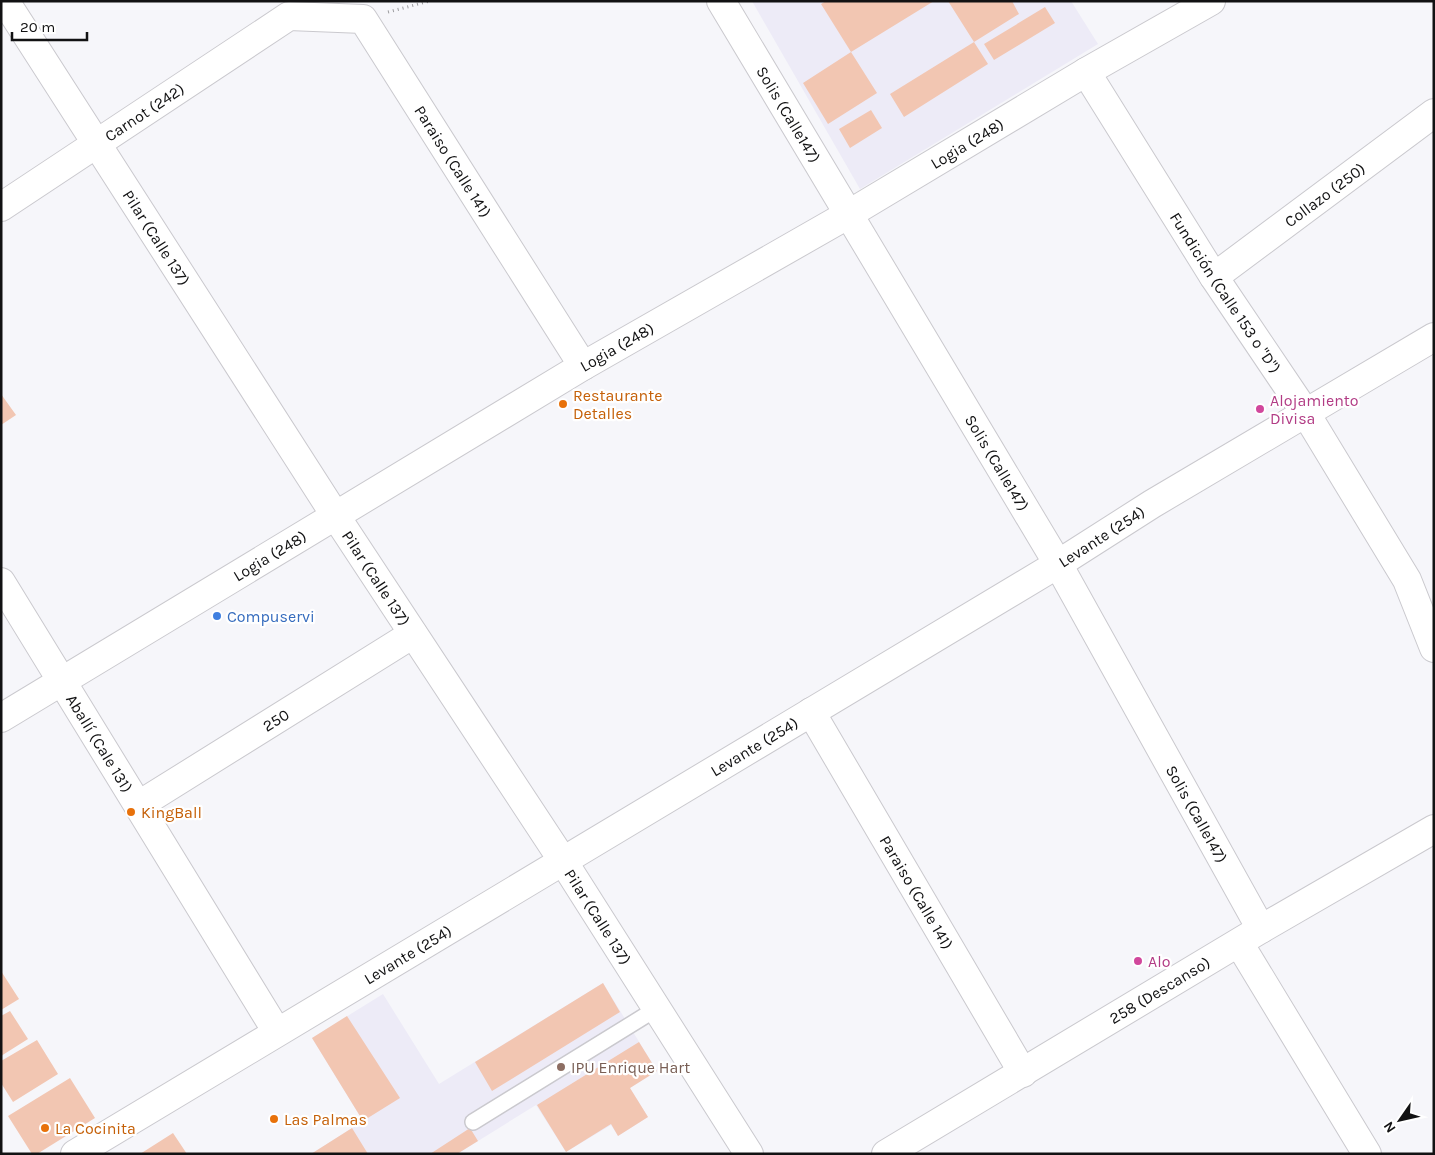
<svg xmlns="http://www.w3.org/2000/svg" width="1435" height="1155" font-family="Karla,sans-serif">
<rect width="100%" height="100%" fill="#f6f6fa"/>
<path fill="#edebf7" d="M752,1H1071L1098,44L860,189Z
M603,983L657,1071L630,1088L648,1117L618,1136L611,1125L566,1152L536,1105L457,1154H311L363,1121L312,1038L383,994L439,1084Z"/>
<path fill="#f2c6b2" d="M826,1H934L851,52L821,4Z
M948,1H1012L1019,14L974,42Z
M1045,7L1055,23L994,60L984,44Z
M974,42L988,64L904,117L890,94Z
M851,52L877,93L828,124L803,83Z
M871,110L882,128L850,148L839,129Z
M1,394L16,415L1,425Z
M1,971L19,999L1,1010Z
M603,983L620,1012L492,1091L475,1062Z
M10,1011L28,1039L1,1056V1016Z
M347,1016L400,1098L363,1121L312,1038Z
M37,1040L58,1074L13,1102L1,1083V1061Z
M639,1042L657,1071L630,1088L648,1117L618,1136L611,1124L566,1152L537,1105Z
M70,1078L95,1118L37,1154H32L8,1116Z
M352,1128L368,1154H311Z
M470,1128L478,1141L457,1154H430Z
M173,1133L187,1154H140Z"/>
<g fill="none" stroke-linecap="round" stroke-linejoin="round">
<g stroke="#cac9ce" stroke-width="18">
<path id="service" d="M473,1122L656,1009"/>
</g>
<g stroke="#cac9ce" stroke-width="30">
<g id="minor">
<path id="s1" d="M5,1L335,515L563,861L749,1154"/>
<path id="s2" d="M721,1L1058,564L1261,929"/>
<path id="s3" d="M1086,72L1214,277L1305,412L1407,580L1434,648"/>
<path id="s4" d="M1,207L289,16L363,19L583,366"/>
<path id="s5" d="M1214,277L1434,113"/>
<path id="s6" d="M1,582L277,1032"/>
<path id="s7" d="M811,712L1023,1073"/>
<path id="s8" d="M1,718L583,366L849,214L1086,72L1211,1"/>
<path id="s9" d="M139,805L413,634"/>
<path d="M1239,943L1367,1154"/>
<path id="s10" d="M886,1154L1261,929L1434,829"/>
</g>
</g>
<g stroke="#cac9ce" stroke-width="30">
<g id="tertiary">
<path id="s11" d="M75,1154L1058,564L1152,504L1434,337"/>
</g>
</g>
<path stroke="#9c9c9f" stroke-width="3" stroke-dasharray="1 4" stroke-linecap="butt" d="M388,12L430,1"/>
<use href="#service" stroke="#fff" stroke-width="15"/>
<use href="#minor" stroke="#fff" stroke-width="28"/>
<use href="#tertiary" stroke="#fff" stroke-width="28"/>
</g>
<g fill="#e8710a" stroke="#fff" stroke-width="2">
<circle cx="563" cy="404" r="5"/>
<circle cx="131" cy="812" r="5"/>
<circle cx="274" cy="1119" r="5"/>
<circle cx="45" cy="1128" r="5"/>
</g>
<g fill="#d1479c" stroke="#fff" stroke-width="2">
<circle cx="1260" cy="409" r="5"/>
<circle cx="1138" cy="961" r="5"/>
</g>
<circle fill="#3f7fe0" stroke="#fff" stroke-width="2" cx="217" cy="616" r="5"/>
<circle fill="#8d6e63" stroke="#fff" stroke-width="2" cx="561" cy="1067" r="5"/>
<g text-anchor="middle" stroke-width="4.5" stroke-linejoin="round" paint-order="stroke">
<g font-size="16" fill="#121213" stroke="#fff">
<text dy="6" stroke="none"><textPath href="#s4" startOffset="172">Carnot (242)</textPath></text>
<text dy="6" stroke="none"><textPath href="#s2" startOffset="132">Solis (Calle147)</textPath></text>
<text dy="6" stroke="none"><textPath href="#s8" startOffset="1124">Logia (248)</textPath></text>
<text dy="6" stroke="none"><textPath href="#s4" startOffset="588">Paraiso (Calle 141)</textPath></text>
<text dy="6" stroke="none"><textPath href="#s5" startOffset="138">Collazo (250)</textPath></text>
<text dy="6" stroke="none"><textPath href="#s1" startOffset="281">Pilar (Calle 137)</textPath></text>
<text dy="6" stroke="none"><textPath href="#s3" startOffset="261">Fundición (Calle 153 o "D")</textPath></text>
<text dy="6" stroke="none"><textPath href="#s8" startOffset="719">Logia (248)</textPath></text>
<text dy="6" stroke="none"><textPath href="#s2" startOffset="538">Solis (Calle147)</textPath></text>
<text dy="6" stroke="none"><textPath href="#s11" startOffset="1198">Levante (254)</textPath></text>
<text dy="6" stroke="none"><textPath href="#s8" startOffset="314">Logia (248)</textPath></text>
<text dy="6" stroke="none"><textPath href="#s1" startOffset="686">Pilar (Calle 137)</textPath></text>
<text dy="6" stroke="none"><textPath href="#s9" startOffset="161">250</textPath></text>
<text dy="6" stroke="none"><textPath href="#s6" startOffset="189">Aballí (Cale 131)</textPath></text>
<text dy="6" stroke="none"><textPath href="#s11" startOffset="792">Levante (254)</textPath></text>
<text dy="6" stroke="none"><textPath href="#s2" startOffset="942">Solis (Calle147)</textPath></text>
<text dy="6" stroke="none"><textPath href="#s7" startOffset="209">Paraiso (Calle 141)</textPath></text>
<text dy="6" stroke="none"><textPath href="#s1" startOffset="1091">Pilar (Calle 137)</textPath></text>
<text dy="6" stroke="none"><textPath href="#s11" startOffset="388">Levante (254)</textPath></text>
<text dy="6" stroke="none"><textPath href="#s10" startOffset="319">258 (Descanso)</textPath></text>
</g>
<g font-size="16" fill="#c56008" stroke="#fff" text-anchor="start">
<text x="573" y="401">Restaurante<tspan x="573" dy="18">Detalles</tspan></text>
<text x="141" y="818">KingBall</text>
<text x="284" y="1125">Las Palmas</text>
<text x="55" y="1134">La Cocinita</text>
</g>
<g font-size="16" fill="#b23c85" stroke="#fff" text-anchor="start">
<text x="1270" y="406">Alojamiento<tspan x="1270" dy="18">Divisa</tspan></text>
<text x="1148" y="967">Alo</text>
</g>
<g font-size="16" fill="#366cbe" stroke="#fff" text-anchor="start">
<text x="227" y="622">Compuservi</text>
</g>
<g font-size="16" fill="#785e54" stroke="#fff" text-anchor="start">
<text x="571" y="1073">IPU Enrique Hart</text>
</g>
</g>
<rect width="1435" height="1155" fill="none" stroke="#121213" stroke-width="5"/>
<g transform="translate(1400 1120) rotate(236)" stroke="#ffffff" stroke-width="4" paint-order="stroke">
<path d="M0-4L9 19L0 12L-9 19Z" fill="#121213"/>
<text y="-8" font-size="14" font-weight="bold" text-anchor="middle" fill="#121213">N</text>
</g>
<path d="M12 32v8h75v-8" fill="none" stroke="#121213" stroke-width="2.5"/>
<text x="20" y="32" font-size="15" fill="#121213" stroke="#ffffff" stroke-width="4" paint-order="stroke">20 m</text>
</svg>
